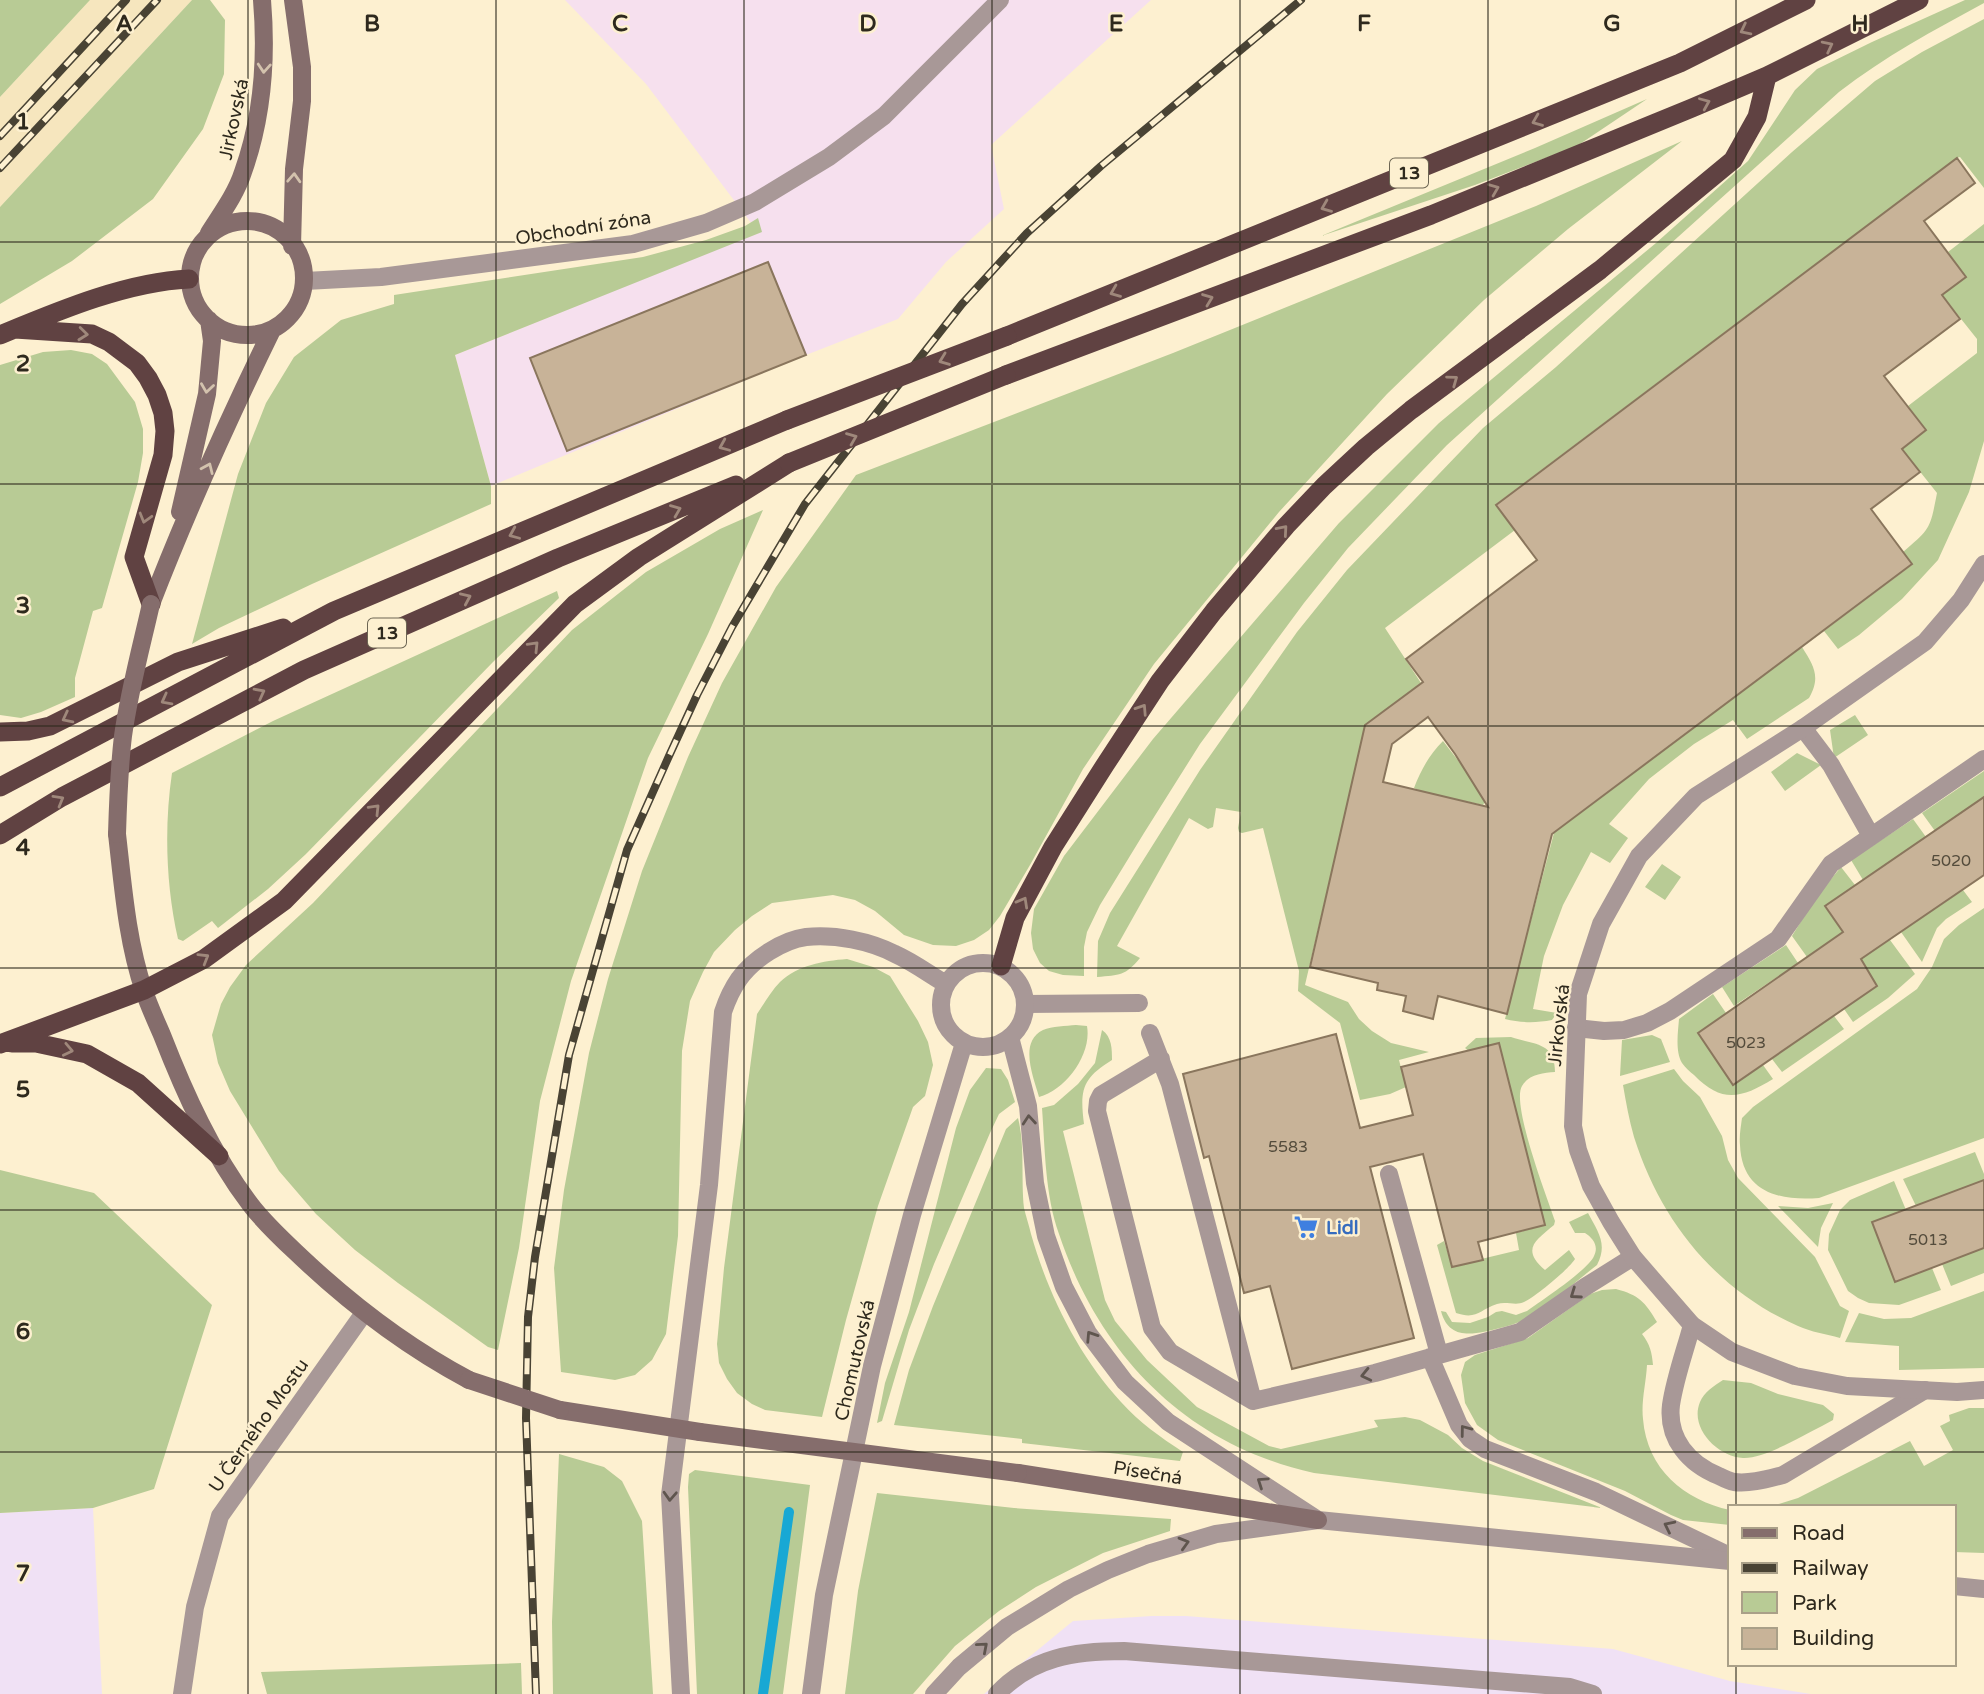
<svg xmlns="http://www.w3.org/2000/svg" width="1984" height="1694" font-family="'Varela Round',sans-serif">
<rect width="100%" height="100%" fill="#fdf0d0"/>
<path fill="#f6e0ee" d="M565,0H1151L991,145L1004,209L946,262L898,319L806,355L491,486L455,355L758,232L646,84Z"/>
<path fill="#f0e1f5" d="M93,1508L102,1694H0V1513Z
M1152,1616H1186L1613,1649L1730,1681L1811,1694H984L1073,1621Z"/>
<path fill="#f6e6be" d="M90,0H192L0,207V97Z"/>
<path fill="#b8cb95" d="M0,0H90L0,97Z
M192,0H210L225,20L224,74L203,129L153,199L72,261L0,304V207Z
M1965,0H1984V3C1934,30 1884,57 1839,92L1447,445L1348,548L1304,603L1200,744L1144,833L1100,905L1087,932L1084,947V976L1063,975L1049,971L1040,963L1033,949L1031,933L1034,909L1064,856L1153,739L1339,523L1439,423L1656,243L1748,161L1795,90L1817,69L1872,42Z
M1984,19V188L1960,157L1957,158L1496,504L1515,530L1385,628L1421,683L1384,711L1403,736L1394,738L1364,732L1305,985L1348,1002L1359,1019L1372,1031L1391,1043L1429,1052L1399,1060L1406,1087L1390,1094L1360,1100L1340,1023L1298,991L1299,971L1263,828L1242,833L1239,832L1238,828L1241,812L1216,808L1213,827L1208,829L1189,818L1117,946L1140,958C1125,976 1120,975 1097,977L1098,941L1110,913L1200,770L1297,632L1347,570L1483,428L1556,367L1792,152L1875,81L1922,52Z
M1647,99L1577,146L1475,185L1321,236L1535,148Z
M1682,141L1568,229L1484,300L1387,394L1279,512L1154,664L1083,769L1030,865L1000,916L989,930L974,940L956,946L933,945L904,935L875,911L855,900L833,895L772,903L752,916L735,930L714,952L703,972L690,1001L682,1051L678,1236L666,1334L652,1360L635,1375L615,1380L561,1372L554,1268L564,1190L589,1053L608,979L642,871L688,757L722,683L776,587L856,475L1173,353L1536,206Z
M758,218L762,232L455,355L491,486V504L312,584L219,628L192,644L238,474L266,403L294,357L341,320L394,304V295L643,257L706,240L745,226Z
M1984,224V441L1969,492L1938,560L1902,599L1859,635L1838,649L1824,631L1912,565L1903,552C1931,528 1930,529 1937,493L1902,449L1926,430L1908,406L1977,353V339L1942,295L1966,277L1948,252Z
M71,350L92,354L107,364L135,402L143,429V453L138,482L102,608L93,611L75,678V697L41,712L21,718L0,715V365L43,352Z
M763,510L708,634L648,758L571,981L540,1101L519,1248L498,1350L488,1347L398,1283L355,1250L316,1214L279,1171L230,1091L218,1063L212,1035L221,1004L230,987L246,965L313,903L572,630L646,572L720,529Z
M557,591L559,598L493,662L306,854L268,889L218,928L212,921L183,941L178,939C166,886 164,827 172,773L273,721Z
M1802,647C1814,666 1821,677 1809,698L1747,739L1733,720L1694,744L1649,779L1609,824L1628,838L1610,863L1591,852L1563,905L1544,956L1533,1009L1557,1013L1552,1020C1536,1023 1521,1023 1505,1019L1554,833Z
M1855,715L1868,735L1834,758L1830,730Z
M1443,741L1487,798L1483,805L1423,792L1414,788C1421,770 1429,755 1443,741Z
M1797,753L1821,765L1785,791L1771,772Z
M1984,771V797L1935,831L1922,813Z
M1913,819L1926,837L1863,880L1851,860Z
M1662,864L1681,877L1665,900L1645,887Z
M1841,867L1855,885L1825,907L1843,932L1807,957L1792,936L1816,897Z
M1963,890L1972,902L1946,919L1937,928L1922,962L1901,932Z
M1984,908V1138L1819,1198C1780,1201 1742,1193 1740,1145C1739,1136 1741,1126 1742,1118L1753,1107L1917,989L1932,967L1944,939L1959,925Z
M1890,940L1915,974L1888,998L1853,1022L1844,1009L1877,986L1861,959Z
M1786,945L1798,963L1734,1006L1722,987Z
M847,959L873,967L890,976L918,1021L928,1042L933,1065L925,1096L913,1107L878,1206L846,1320L822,1417L765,1410L752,1404L737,1393L727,1379L719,1363L717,1344L724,1268L757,1014C764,1004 771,991 780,982C798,965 823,961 847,959Z
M1713,994L1726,1013L1698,1033L1733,1085L1763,1065L1773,1079C1742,1098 1722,1104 1694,1075C1690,1072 1685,1067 1682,1063C1675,1051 1678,1032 1679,1019Z
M1834,1016L1844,1029L1782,1072L1772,1059Z
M1076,1025L1087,1026C1092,1054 1066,1090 1039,1097C1034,1078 1018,1042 1043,1030C1052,1026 1066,1026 1076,1025Z
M1102,1030C1112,1037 1112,1049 1112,1060C1081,1079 1080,1091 1084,1124L1063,1131L1105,1300L1115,1321L1147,1360L1197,1407L1269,1446L1281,1449L1378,1427L1374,1420L1405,1417L1420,1420L1448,1435L1462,1448L1483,1461L1602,1508L1314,1473C1187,1445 1100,1356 1059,1234C1045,1195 1045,1149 1042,1108L1054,1105L1078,1084L1095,1063Z
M1652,1035L1661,1039L1670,1062L1620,1076L1622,1040Z
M1511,1037C1533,1045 1555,1041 1555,1072C1543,1073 1529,1074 1522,1086C1511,1104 1547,1197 1555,1221L1554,1225C1535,1241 1521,1249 1545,1270L1569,1250L1575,1259C1569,1269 1534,1298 1524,1302C1516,1306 1506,1301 1497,1304C1479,1310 1477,1320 1456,1313L1437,1245L1444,1241L1452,1266L1519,1250L1516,1233L1545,1225L1499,1043L1469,1051L1465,1048L1476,1038Z
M986,1068L1001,1069L1008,1080L1015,1102L999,1114L990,1133L934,1264L909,1330L882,1421L877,1423L885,1383L909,1312L956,1128L970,1090Z
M1674,1069L1683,1081L1700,1097L1722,1136L1728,1160L1738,1178L1815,1257L1840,1306L1849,1311L1840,1338C1826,1334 1811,1332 1798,1326C1716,1290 1661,1222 1634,1137C1629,1120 1626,1102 1623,1085Z
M1018,1118C1025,1145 1021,1179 1024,1208C1026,1217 1029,1225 1031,1234C1048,1294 1078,1355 1121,1402C1139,1422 1160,1437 1183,1452L1180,1461L1022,1443V1439L894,1425L909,1370L933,1306L1006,1129Z
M1975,1152L1984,1174V1180L1916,1206L1903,1179Z
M0,1170L94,1193L212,1305L154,1489L93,1508L0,1513Z
M1894,1181L1906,1210L1872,1222L1895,1282L1932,1268L1941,1290L1899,1305L1869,1303L1858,1298L1848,1291L1828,1250L1829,1234L1840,1210L1850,1200Z
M1833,1203L1821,1228L1818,1247L1778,1206L1808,1208Z
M1588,1213C1598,1232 1608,1244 1597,1265C1575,1282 1554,1302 1531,1316C1522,1322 1511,1325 1500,1328C1476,1334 1449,1342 1441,1311L1446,1312L1452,1322L1470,1323L1488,1317L1496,1312L1502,1311L1516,1315L1527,1311C1541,1301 1588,1270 1594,1256C1599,1246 1593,1238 1585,1233H1575L1569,1222Z
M1984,1248V1273L1951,1286L1942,1264Z
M1616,1289C1639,1295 1645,1302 1657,1322L1642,1334C1650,1344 1652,1353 1653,1365H1647C1646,1383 1641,1402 1643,1419C1647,1469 1684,1500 1730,1510V1525L1683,1520L1671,1515L1625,1491L1498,1440L1477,1425L1465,1403L1461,1375L1465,1362L1475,1355L1528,1338L1590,1294L1602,1290Z
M1984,1291V1368L1899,1370V1346L1845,1342L1859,1313L1884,1319L1911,1318Z
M1723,1380L1751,1383L1778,1394L1823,1405L1834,1414L1833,1420L1822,1426C1802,1436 1764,1459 1743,1458C1718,1457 1689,1428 1700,1402C1704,1392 1714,1386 1723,1380Z
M1969,1408H1984V1553L1954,1552V1507H1769L1798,1498L1910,1441L1924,1466L1953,1450L1940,1426L1950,1421L1949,1415Z
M559,1454L604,1467L622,1481L642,1521L653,1694H553L552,1622Z
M695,1470L810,1485L783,1694H697L688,1487L689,1474Z
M877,1493L1014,1508L1171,1519L1170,1531L1103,1553L1036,1587L999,1611L955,1646L913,1694H845L858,1591Z
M521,1663L522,1694H267L261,1672Z"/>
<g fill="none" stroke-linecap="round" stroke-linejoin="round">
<path stroke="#18a8d4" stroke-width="10" d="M763,1694L789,1512"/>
</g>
<path fill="#c8b398" stroke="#8a765d" stroke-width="2" fill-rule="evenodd" d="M1957,158L1975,183L1924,221L1966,277L1942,295L1960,319L1884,376L1926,430L1902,449L1920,472L1871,509L1912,564L1552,834L1507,1014L1438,996L1433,1019L1403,1011L1406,996L1377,990L1378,983L1310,967L1365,725L1423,682L1406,659L1537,560L1496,505ZM1428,717L1455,754L1488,807L1383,782L1392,744Z
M768,262L806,355L567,451L530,358Z
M1984,797V875L1861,959L1877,986L1733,1085L1698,1033L1843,932L1825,906Z
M1336,1034L1360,1128L1413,1115L1401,1067L1499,1043L1545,1225L1478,1242L1483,1260L1452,1267L1423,1154L1370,1167L1414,1338L1292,1369L1270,1286L1244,1293L1209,1156L1204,1158L1183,1074Z
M1984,1180V1248L1895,1282L1872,1222Z"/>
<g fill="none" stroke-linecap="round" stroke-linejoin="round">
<path stroke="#a89897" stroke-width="18" d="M1803,728L1831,765L1871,836
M1025,1004L1139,1003
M1576,1028L1604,1031L1624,1030L1647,1023L1670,1011L1778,939L1831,864L1984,759
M1150,1033L1170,1084L1253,1401
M1161,1059L1101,1095L1098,1101L1097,1111L1152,1328L1170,1352L1253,1401L1375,1373L1520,1332L1585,1287L1633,1257
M1389,1174L1439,1354
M1692,1325C1685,1351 1675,1378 1671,1405C1667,1439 1689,1464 1719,1476C1723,1478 1729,1481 1734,1482C1750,1484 1767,1479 1783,1475L1925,1390
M1430,1357L1459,1425L1470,1439L1485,1449L1596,1492L1730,1556
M182,1694L195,1607L220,1516L364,1313
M997,1694C1032,1657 1075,1651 1124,1651L1570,1687L1593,1694"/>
<path stroke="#a89897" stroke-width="18" d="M305,281L381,277L633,244L706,223L755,202L829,157L884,116L1000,0
M1984,564L1961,600L1925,642L1803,728L1696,796L1639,856L1601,924L1578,994L1573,1126L1578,1150L1591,1186L1611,1222L1633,1257L1692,1325L1732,1352L1795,1376L1847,1386L1957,1392L1984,1390"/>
<path stroke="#a89897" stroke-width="18" d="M941 1005a42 42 0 1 1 84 0a42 42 0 1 1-84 0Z
M1010,1037L1028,1106L1035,1183L1046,1236L1064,1287L1088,1333L1125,1382L1168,1422L1318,1520
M1954,1586L1984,1589
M681,1694L670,1495L709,1185L723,1012C727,1000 732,989 739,979C753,959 783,940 806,937C835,934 870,941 895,954C913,962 929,974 946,984
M811,1694L824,1595L872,1366L912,1215L964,1043
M934,1694L959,1667L1007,1627L1069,1589L1108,1570L1148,1554L1216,1534L1318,1520L1730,1561"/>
<path stroke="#856d6c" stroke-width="18" d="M190 278a57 57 0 1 1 114 0a57 57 0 1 1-114 0Z
M209,233C221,214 236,194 243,172C263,116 267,59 262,0
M292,246L294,169L302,101V67L293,0
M180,512L207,394L212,341L209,320
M151,604C187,511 228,420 272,330
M117,834C123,886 127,941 144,991C149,1006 156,1021 162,1035C185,1094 212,1154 250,1204C265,1224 284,1241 302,1258C353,1306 407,1347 469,1380
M560,1410L700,1432
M1018,1473L1318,1520"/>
<path stroke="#604242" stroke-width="19" d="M15,329L92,334L109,342L137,363L148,378L157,395L163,413L165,431L163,455L134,557L151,604
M0,335C58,311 126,282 189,279
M1007,336L1680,63L1806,0
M1006,375L1431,215L1692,108L1767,76L1919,0
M0,732L28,731L50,726L178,662L283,628
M0,787L334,611L787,420
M0,835L62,797L304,670L558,558L736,485
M1001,966L1015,918L1053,847L1105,765L1160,681L1214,611L1286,526L1324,486L1366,447L1411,410L1600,270L1733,160L1757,117L1767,76
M12,1043H36L87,1054L138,1083L219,1156
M0,1044L144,990L204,959L284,901L575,604L639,557L789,463"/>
<g stroke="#494334" stroke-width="8">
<path id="rail" d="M0,136L126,0
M0,168L157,0
M536,1694L526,1418L528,1317L535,1257L569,1055L627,850L669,756L697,695L732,627L805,504L962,304L1027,233L1101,166L1301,0"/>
</g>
<use href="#rail" stroke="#fdf0d0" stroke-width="5" stroke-dasharray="16" stroke-linecap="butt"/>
<path stroke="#856d6c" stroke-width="18" d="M117,834C118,801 119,769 123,736C129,692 141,648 151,604
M469,1380L560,1410
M700,1432L1018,1473"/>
<path stroke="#604242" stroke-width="19" d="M787,420L1007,336
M789,463L1006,375"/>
</g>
<defs><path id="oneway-chevron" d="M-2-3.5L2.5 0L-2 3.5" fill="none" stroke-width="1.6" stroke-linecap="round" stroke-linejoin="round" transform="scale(1.75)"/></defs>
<g stroke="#9f887b">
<use href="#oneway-chevron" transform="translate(1745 30) rotate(153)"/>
<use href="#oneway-chevron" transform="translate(1828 46) rotate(-27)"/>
<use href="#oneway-chevron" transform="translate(1705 103) rotate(-23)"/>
<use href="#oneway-chevron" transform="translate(1537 121) rotate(158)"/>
<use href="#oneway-chevron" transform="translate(1494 189) rotate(-22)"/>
<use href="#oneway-chevron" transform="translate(1326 207) rotate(158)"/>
<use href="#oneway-chevron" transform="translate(1115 292) rotate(158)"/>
<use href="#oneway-chevron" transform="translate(1208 299) rotate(-21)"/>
<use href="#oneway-chevron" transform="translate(83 334) rotate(6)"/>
<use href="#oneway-chevron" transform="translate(944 360) rotate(159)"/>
<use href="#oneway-chevron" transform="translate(1453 380) rotate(-36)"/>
<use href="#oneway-chevron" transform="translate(852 438) rotate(-22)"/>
<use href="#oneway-chevron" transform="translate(724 446) rotate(157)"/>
<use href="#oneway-chevron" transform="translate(676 510) rotate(-22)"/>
<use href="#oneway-chevron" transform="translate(145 518) rotate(106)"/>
<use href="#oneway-chevron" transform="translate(1283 530) rotate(-49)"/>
<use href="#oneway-chevron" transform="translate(514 534) rotate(157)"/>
<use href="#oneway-chevron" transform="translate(466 598) rotate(-24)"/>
<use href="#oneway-chevron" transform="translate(534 646) rotate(-46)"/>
<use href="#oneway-chevron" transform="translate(260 693) rotate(-28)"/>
<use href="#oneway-chevron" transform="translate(166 700) rotate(152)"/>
<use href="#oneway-chevron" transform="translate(1142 709) rotate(-57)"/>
<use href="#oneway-chevron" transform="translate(67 718) rotate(153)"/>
<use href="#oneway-chevron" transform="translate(59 800) rotate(-30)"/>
<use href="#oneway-chevron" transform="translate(375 809) rotate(-46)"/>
<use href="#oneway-chevron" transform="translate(1023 902) rotate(-61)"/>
<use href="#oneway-chevron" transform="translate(204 958) rotate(-31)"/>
<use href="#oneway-chevron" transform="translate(68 1050) rotate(12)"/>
</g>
<g stroke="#d3c2ad">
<use href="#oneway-chevron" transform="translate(264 68) rotate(94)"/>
<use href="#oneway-chevron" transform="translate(294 178) rotate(-87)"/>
<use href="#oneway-chevron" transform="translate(207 388) rotate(98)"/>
<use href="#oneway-chevron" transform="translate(208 468) rotate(-66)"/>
</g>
<g stroke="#5f554e">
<use href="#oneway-chevron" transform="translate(1029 1120) rotate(-95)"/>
<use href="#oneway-chevron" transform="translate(1575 1294) rotate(145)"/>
<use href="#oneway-chevron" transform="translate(1091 1336) rotate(-123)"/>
<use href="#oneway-chevron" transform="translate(1366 1375) rotate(167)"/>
<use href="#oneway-chevron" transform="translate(1465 1430) rotate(-127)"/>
<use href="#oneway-chevron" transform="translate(1262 1482) rotate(-146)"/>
<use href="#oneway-chevron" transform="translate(670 1496) rotate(93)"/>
<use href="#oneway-chevron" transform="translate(1669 1526) rotate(-154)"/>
<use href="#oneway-chevron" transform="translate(1184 1543) rotate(-16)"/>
<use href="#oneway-chevron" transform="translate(983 1647) rotate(-41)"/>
</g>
<path fill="none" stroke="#2e291d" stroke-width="2" stroke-opacity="0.55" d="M248,0V1694M496,0V1694M744,0V1694M992,0V1694M1240,0V1694M1488,0V1694M1736,0V1507M0,242H1984M0,484H1984M0,726H1984M0,968H1984M0,1210H1984M0,1452H1984M1736,1664V1694"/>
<defs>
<g id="supermarket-bare" transform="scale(1.89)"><path d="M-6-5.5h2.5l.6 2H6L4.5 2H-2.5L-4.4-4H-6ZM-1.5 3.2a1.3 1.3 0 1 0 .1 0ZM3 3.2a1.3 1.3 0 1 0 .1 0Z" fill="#3f7fe0" stroke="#fdf0d0" stroke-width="2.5" paint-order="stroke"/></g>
</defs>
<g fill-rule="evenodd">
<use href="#supermarket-bare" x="1306" y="1227"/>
</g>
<g text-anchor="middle" stroke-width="5" stroke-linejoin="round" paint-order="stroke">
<g font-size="16" fill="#544c3c">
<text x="1951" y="866">5020</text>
<text x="1746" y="1048">5023</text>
<text x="1288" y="1152">5583</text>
<text x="1928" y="1245">5013</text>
</g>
<g fill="#fdf0d0" stroke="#6c6553" stroke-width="2">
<rect x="1390" y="158.5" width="38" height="29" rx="5"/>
<rect x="368" y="618.5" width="38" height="29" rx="5"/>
</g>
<g font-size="18" font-weight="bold" fill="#2e291d">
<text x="1409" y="179">13</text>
<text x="387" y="639">13</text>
</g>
<g font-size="19" fill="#2e291d" stroke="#fdf0d0">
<text transform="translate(233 119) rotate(-78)" y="7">Jirkovská</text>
<text transform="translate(583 227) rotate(-9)" y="7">Obchodní zóna</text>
<text transform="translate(1558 1025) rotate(-84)" y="7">Jirkovská</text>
<text transform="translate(854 1360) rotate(-77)" y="7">Chomutovská</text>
<text transform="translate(258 1425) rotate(-55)" y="7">U Černého Mostu</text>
<text transform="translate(1148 1472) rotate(9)" y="7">Písečná</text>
</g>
<g font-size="19" font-weight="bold" fill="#366cbe" stroke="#fdf0d0" text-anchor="start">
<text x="1326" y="1234">Lidl</text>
</g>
</g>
<g font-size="23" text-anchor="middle" font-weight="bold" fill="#2e291d" stroke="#fdf0d0" stroke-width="5" stroke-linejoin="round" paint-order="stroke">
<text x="124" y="31">A</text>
<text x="372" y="31">B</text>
<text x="620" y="31">C</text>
<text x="868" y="31">D</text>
<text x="1116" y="31">E</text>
<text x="1364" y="31">F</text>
<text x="1612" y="31">G</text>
<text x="1860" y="31">H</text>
<text x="23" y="129">1</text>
<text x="23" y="371">2</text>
<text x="23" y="613">3</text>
<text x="23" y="855">4</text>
<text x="23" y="1097">5</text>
<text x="23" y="1339">6</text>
<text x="23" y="1581">7</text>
</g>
<rect x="1728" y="1505" width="228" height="161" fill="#fdf0d0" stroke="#aaa088" stroke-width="2"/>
<rect x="1742" y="1528" width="35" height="10" fill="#856d6c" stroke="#aaa088" stroke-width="2"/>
<text x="1792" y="1540" font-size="21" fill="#2e291d">Road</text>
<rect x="1742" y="1563" width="35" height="10" fill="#494334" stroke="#aaa088" stroke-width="2"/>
<text x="1792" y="1575" font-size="21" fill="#2e291d">Railway</text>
<rect x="1742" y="1592" width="35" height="21" fill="#b8cb95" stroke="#aaa088" stroke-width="2"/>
<text x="1792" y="1610" font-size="21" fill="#2e291d">Park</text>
<rect x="1742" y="1628" width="35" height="21" fill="#c8b398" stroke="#aaa088" stroke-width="2"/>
<text x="1792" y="1645" font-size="21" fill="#2e291d">Building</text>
</svg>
